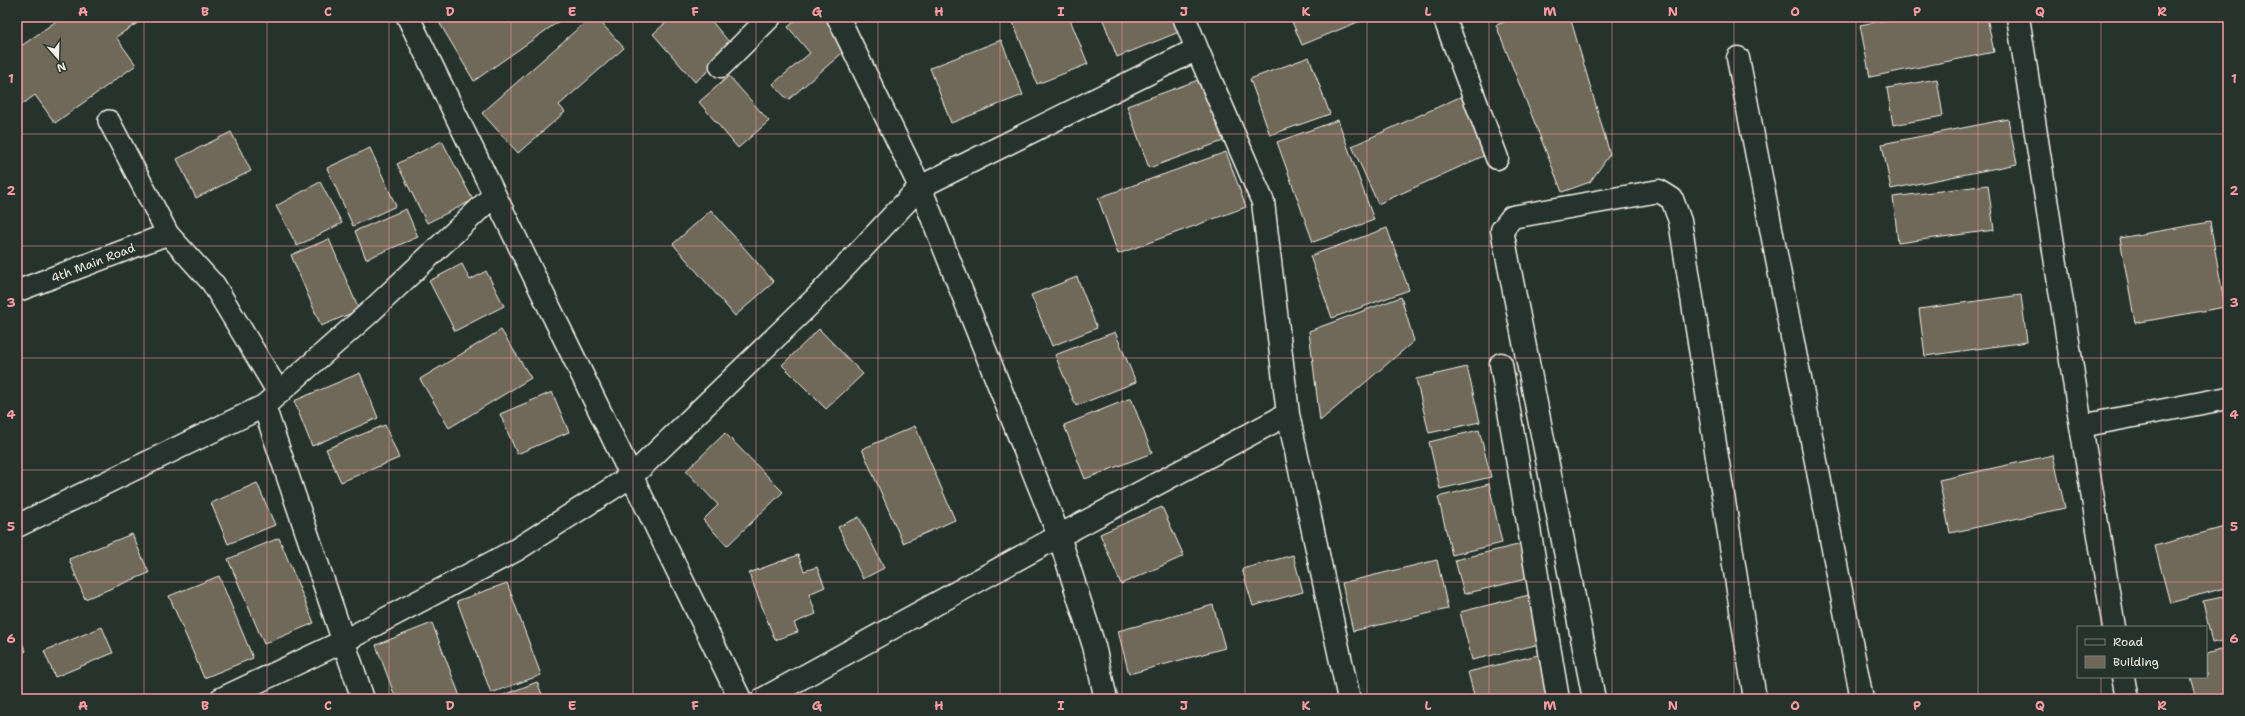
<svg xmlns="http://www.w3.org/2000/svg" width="2245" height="716" font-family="'Shantell Sans',sans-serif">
<rect width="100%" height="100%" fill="#26332d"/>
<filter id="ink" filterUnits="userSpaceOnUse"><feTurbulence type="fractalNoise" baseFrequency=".025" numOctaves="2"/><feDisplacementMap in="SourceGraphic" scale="8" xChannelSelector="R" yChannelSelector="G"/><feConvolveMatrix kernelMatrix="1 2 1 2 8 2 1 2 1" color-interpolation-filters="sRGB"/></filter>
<g filter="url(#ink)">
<path fill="#706758" stroke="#f4f1e8" d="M62,17H136L139,22L116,37L136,65L55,123L35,95L17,108V49Z
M436,17H565L474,81Z
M591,17H596L624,48L559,105L565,112L518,153L482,113Z
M672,17H708L735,49L695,82L653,34Z
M800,17H823L849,47L788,100L773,84L810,53L788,27Z
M1011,17H1069L1088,64L1037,84Z
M1102,17H1179L1184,30L1117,57Z
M1290,17H1370L1302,45Z
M1518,17H1570L1610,154L1590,182L1562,192L1496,25Z
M1902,17H1987L1994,52L1870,77L1860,25Z
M1001,40L1023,95L951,123L930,68Z
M1309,57L1330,114L1270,135L1250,79Z
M729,76L769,121L738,148L699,102Z
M1201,79L1223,141L1149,168L1127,106Z
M1937,79L1943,116L1893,125L1887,88Z
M1462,96L1488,154L1378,204L1352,146Z
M2008,119L2017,164L1891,189L1882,144Z
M1338,120L1374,220L1313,242L1277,142Z
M231,132L251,171L196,198L177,159Z
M442,141L473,200L427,223L397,164Z
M370,148L396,206L353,226L327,168Z
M1226,152L1246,207L1118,254L1098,198Z
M320,182L342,223L297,246L276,206Z
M1988,185L1994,230L1898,243L1893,197Z
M406,209L418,237L366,259L355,231Z
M711,210L774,282L735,316L673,244Z
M2210,222L2225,307L2135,323L2120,238Z
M1387,228L1409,290L1332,318L1310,256Z
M329,239L359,310L321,326L291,255Z
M462,264L470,280L486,271L504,306L455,331L429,281Z
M1077,277L1097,328L1052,346L1031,295Z
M2021,295L2027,342L1925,356L1919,309Z
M1401,297L1414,341L1320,421L1309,331Z
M819,329L863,374L826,409L782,365Z
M501,330L531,378L449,428L420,379Z
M1115,332L1136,382L1076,406L1055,355Z
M1467,367L1480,422L1429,433L1416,379Z
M360,373L378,418L312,446L294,401Z
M552,392L569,432L517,454L500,414Z
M1131,398L1152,453L1085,479L1064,425Z
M385,425L399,458L341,482L326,449Z
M915,426L955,520L903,543L862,449Z
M1479,430L1491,477L1440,489L1429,442Z
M725,433L783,492L727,546L703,520L718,505L686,471Z
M2053,455L2065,508L1950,533L1939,480Z
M257,483L275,525L228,544L211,503Z
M1489,484L1502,543L1452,555L1438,497Z
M1162,507L1184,556L1121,584L1100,534Z
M859,517L884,568L863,579L838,527Z
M2228,526V587L2170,603L2155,546Z
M132,534L149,573L85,599L69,559Z
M279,538L314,623L264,644L228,559Z
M1522,544L1530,578L1464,594L1455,560Z
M798,555L804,571L817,567L825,587L809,594L816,614L794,623L798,632L775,640L749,573Z
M1293,555L1303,592L1253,606L1242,569Z
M1437,560L1448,609L1353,631L1342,583Z
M219,576L253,658L204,678L169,596Z
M507,583L541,675L491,693L457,601Z
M1529,595L1540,644L1472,660L1460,612Z
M2228,596V640L2212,643L2203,601Z
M1213,605L1225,648L1129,674L1118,631Z
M432,623L461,699H396L376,645Z
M102,627L113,653L55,677L44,651Z
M17,634L26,651L17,656Z
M2228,648V698L2197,699L2191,677H2206V654Z
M1538,655L1550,699H1475L1468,672Z
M537,682L544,699H493Z"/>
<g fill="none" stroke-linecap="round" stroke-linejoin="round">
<g stroke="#f4f1e8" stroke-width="24">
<path id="service" d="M109,121L168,234L214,285
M17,291L168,234"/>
</g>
<g stroke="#f4f1e8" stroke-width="25">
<path id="minor" d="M408,17C517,245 631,471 740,699
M838,17L920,187L1059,536L1094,646L1106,699
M1444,17L1497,158
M2018,17L2081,426L2114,627
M1738,58L1862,699
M721,66L770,17
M214,285L279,393
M1501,364L1558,699
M1288,414L1349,699
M2081,426L2228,398
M17,526L264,406
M2123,677L2127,699
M221,699L344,641L516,550L633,475L814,300L920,187L1197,49L1184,17
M363,699L264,406L368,314L493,196
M763,699L1059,536L1288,414L1263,202L1197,49
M1594,699L1502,230L1512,217L1659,191L1672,199L1680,221L1755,699"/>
</g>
<use href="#service" stroke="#26332d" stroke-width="21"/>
<use href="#minor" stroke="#26332d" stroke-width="22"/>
</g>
</g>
<path fill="none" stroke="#ff9aa2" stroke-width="1" stroke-opacity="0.55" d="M144,17V699M267,17V699M389,17V699M511,17V699M633,17V699M756,17V699M878,17V699M1000,17V699M1122,17V699M1245,17V699M1367,17V699M1489,17V699M1612,17V699M1734,17V699M1856,17V699M1978,17V699M2101,17V627M17,134H2228M17,246H2228M17,358H2228M17,470H2228M17,582H2228M2101,677V699"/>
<g text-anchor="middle" stroke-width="4" stroke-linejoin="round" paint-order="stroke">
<g font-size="12" fill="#f4f1e8" stroke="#26332d">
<text transform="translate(93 263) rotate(-21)" y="4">4th Main Road</text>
</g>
</g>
<rect width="2245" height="716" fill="none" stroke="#26332d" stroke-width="44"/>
<rect x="2077" y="626" width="130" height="52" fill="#26332d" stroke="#787f78"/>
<rect x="2085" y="639" width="20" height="6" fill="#26332d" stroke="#787f78"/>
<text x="2113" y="646" font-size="12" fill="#f4f1e8">Road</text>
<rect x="2085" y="656" width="20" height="12" fill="#706758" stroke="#787f78"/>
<text x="2113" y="666" font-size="12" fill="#f4f1e8">Building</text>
<g transform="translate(58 58) rotate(160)" stroke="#26332d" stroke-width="3" paint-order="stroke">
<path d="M0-3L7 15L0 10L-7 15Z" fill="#f4f1e8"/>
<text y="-6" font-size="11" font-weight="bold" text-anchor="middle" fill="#f4f1e8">N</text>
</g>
<rect x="22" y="22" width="2201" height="672" fill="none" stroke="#ff9aa2" stroke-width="1.5"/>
<g font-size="13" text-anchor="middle" font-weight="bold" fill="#ff9aa2">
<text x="83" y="16">A</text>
<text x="205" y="16">B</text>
<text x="328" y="16">C</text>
<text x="450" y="16">D</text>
<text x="572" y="16">E</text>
<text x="695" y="16">F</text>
<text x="817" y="16">G</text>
<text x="939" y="16">H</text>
<text x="1061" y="16">I</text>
<text x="1184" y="16">J</text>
<text x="1306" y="16">K</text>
<text x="1428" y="16">L</text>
<text x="1550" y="16">M</text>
<text x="1673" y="16">N</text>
<text x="1795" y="16">O</text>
<text x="1917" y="16">P</text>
<text x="2040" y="16">Q</text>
<text x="2162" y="16">R</text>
<text x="11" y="83">1</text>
<text x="2234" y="83">1</text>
<text x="11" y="195">2</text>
<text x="2234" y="195">2</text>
<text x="11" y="307">3</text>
<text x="2234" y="307">3</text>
<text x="11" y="419">4</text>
<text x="2234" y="419">4</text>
<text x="11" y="531">5</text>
<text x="2234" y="531">5</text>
<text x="11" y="643">6</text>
<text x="2234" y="643">6</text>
<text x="83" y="710">A</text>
<text x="205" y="710">B</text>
<text x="328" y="710">C</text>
<text x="450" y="710">D</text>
<text x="572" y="710">E</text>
<text x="695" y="710">F</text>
<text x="817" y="710">G</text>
<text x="939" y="710">H</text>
<text x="1061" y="710">I</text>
<text x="1184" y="710">J</text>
<text x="1306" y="710">K</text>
<text x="1428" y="710">L</text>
<text x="1550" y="710">M</text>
<text x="1673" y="710">N</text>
<text x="1795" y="710">O</text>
<text x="1917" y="710">P</text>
<text x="2040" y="710">Q</text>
<text x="2162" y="710">R</text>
</g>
</svg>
